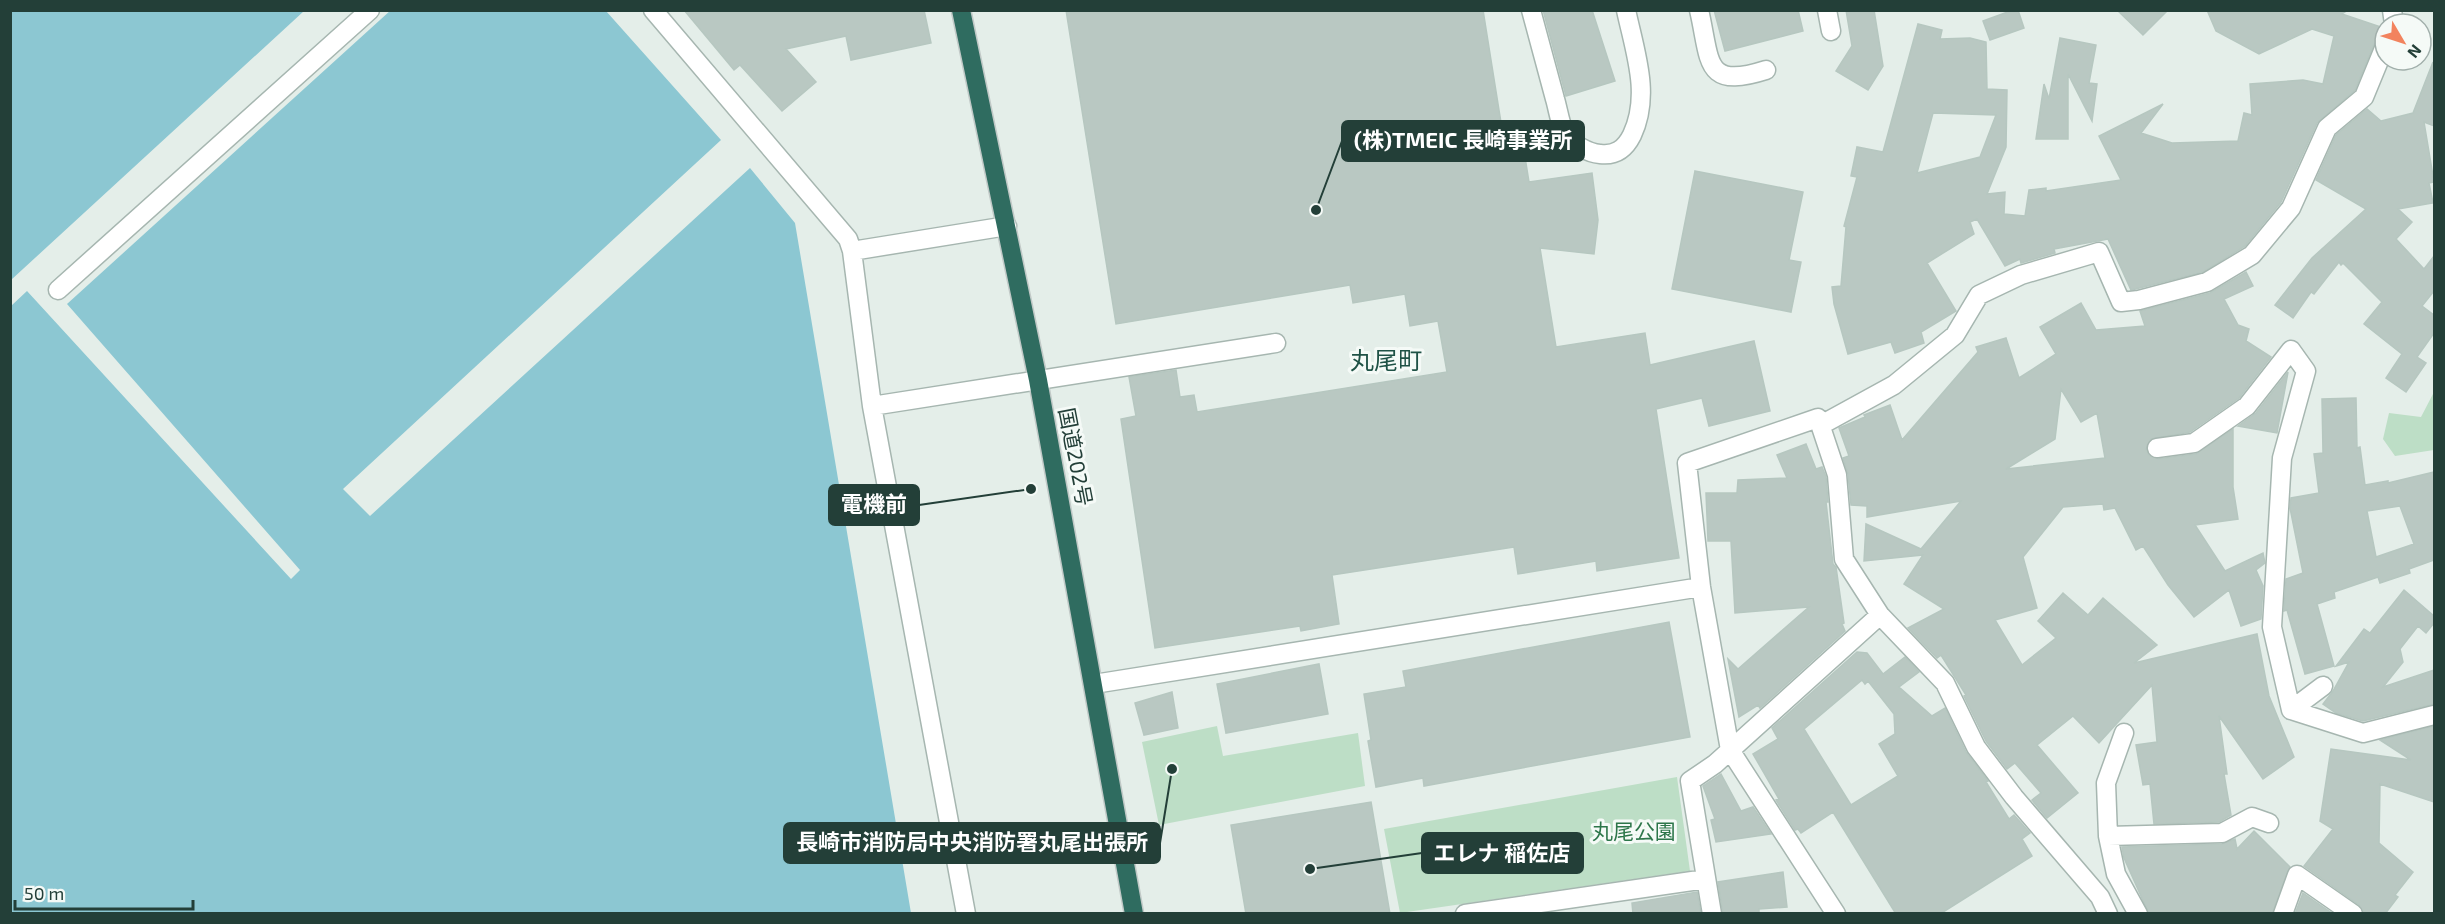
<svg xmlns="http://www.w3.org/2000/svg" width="2445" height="924" font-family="'Exo 2','Noto Sans JP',sans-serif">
<rect width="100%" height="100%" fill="#e4eee9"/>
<path fill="#bddec6" d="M2434,392V450L2395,456L2383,439L2389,413L2421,417Z
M1217,726L1223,756L1358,733L1365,786L1159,825L1142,742Z
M1677,777L1690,871L1400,913L1384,829Z"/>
<path fill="#8cc7d2" d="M11,10H304V11L11,280Z
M391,10L606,11L721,140L343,489L370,516L750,168L795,223L911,913H11V306L27,291L291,579L300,570L67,304Z"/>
<path fill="#b9c8c2" stroke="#b6c7c0" stroke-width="1.5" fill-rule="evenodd" d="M684,10H924L931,43L851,60L846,36L786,49L816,82L782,111L740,65L734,70Z
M1066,10H1483L1503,135L1521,132L1529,182L1592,173L1598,220L1594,254L1540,248L1556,347L1645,333L1650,365L1754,341L1770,411L1709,426L1702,398L1656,409L1679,558L1597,571L1596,561L1518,574L1514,547L1332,575L1339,624L1301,631L1300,626L1155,648L1121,419L1136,416L1129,377L1176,370L1180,397L1194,395L1197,412L1447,372L1438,321L1410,326L1405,294L1353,303L1350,285L1116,324Z
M1543,10H1592L1615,81L1566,96Z
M1714,10H1798L1803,31L1725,51Z
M1846,10H1874L1883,66L1868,90L1836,71L1852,46Z
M2013,10H2018L2024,28L1990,40L1983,21Z
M2117,10H2168L2143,35Z
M2207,10H2348L2342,14L2384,28L2385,31L2384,35L2375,42L2355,90L2317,123L2281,202L2245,246L2203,272L2131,290L2108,239L2054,249L2055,253L2021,263L2020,259L2005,266L1977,219L1970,222L1974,234L1927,263L1956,311L1921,332L1924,343L1895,353L1891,342L1848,354L1834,304L1832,287L1841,286L1846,227L1844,226L1857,177L1851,176L1857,147L1883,152L1918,24L1942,30L1940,39L1970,38L1986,42L1987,89L2007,90L2006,147L1987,194L2005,192L2004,214L2025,216L2029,190L2046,188V191L2121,180L2099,136L2163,104L2141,133L2172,143L2238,141L2244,113L2252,115L2250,84L2303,80L2323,84L2334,36L2312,29L2259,54L2216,31ZM1933,113L1996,115L1980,157L1917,173Z
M2060,38L2096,45L2089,83L2097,84L2092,121L2068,74V139H2036L2044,84L2049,99Z
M2433,62L2434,126L2424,122L2434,182L2429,183L2433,203L2398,209L2412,222L2396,239L2424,269L2434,256V291L2422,306L2434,315V333L2417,357L2426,363L2406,392L2386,378L2402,354L2364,324L2382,302L2343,263L2341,265L2339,262L2314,294L2311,292L2293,318L2275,305L2312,258L2366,209L2316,180L2336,135L2367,109L2381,121L2413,113Z
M1695,171L1803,192L1789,260L1801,262L1791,312L1672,289Z
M2246,272L2253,286L2224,299L2238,325L2249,329L2246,341L2271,357L2239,398L2190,432L2151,439L2146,449L2149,455L2158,459L2196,454L2233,429V487L2238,519L2195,525L2225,571L2263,553L2265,563L2256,570L2263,586L2261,619L2241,626L2229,590L2194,617L2168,585L2143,546L2136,550L2115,508L2104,510L2103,504L2063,507L2023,557L2037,608L1995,620L2022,665L2056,638L2038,621L2063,593L2088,615L2103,598L2157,645L2134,663L2257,634L2269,696L2294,757L2263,779L2219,716L2227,774H2224L2231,815L2219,822L2154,824L2150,784L2143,785L2136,745L2157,742L2152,685L2099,743L2073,716L2037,745L2078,793L2047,818L2032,800L2041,793L2015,763L2007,769L1986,741L1964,696L1966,695L1941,655L1937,658L1908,628L1944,609L1904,584L1923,555L1864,561L1866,524L1921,549L1961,501L1867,517V506L1851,505L1848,474L1843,458L1849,456L1839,428L1865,417L1864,415L1890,405L1902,440L1978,352L1976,347L2006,338L2019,378L2056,354L2040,327L2081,303L2096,330L2145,326L2140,311L2210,293ZM2061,389L2081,422L2097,413L2105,458L2006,469L2055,439Z
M2288,372L2277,433L2238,426L2256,413Z
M2356,398L2357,448L2360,447L2365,485L2388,481V483L2434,472V560L2409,569L2410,573L2380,583L2378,577L2334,592L2335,598L2317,604L2334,666L2305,674L2287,610L2284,611L2286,579L2303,573L2290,508L2291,498L2319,493L2314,454L2323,453L2322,399ZM2400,506L2414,544L2376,557L2367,511Z
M1806,444L1816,469L1822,467L1826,477L1828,502H1826L1833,564L1836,567L1844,623L1842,624L1845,631L1760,708L1758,705L1739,717L1728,659L1738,669L1809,607L1735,613L1731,541H1708L1706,493H1737L1738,480L1787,478L1777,455Z
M2404,590L2434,616V623L2426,633L2418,626L2400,649L2403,662L2383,687L2434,670V704L2363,721L2336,713L2323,704L2333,691L2349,662L2336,666L2364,629L2370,633Z
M1669,622L1690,737L1424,786L1423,778L1376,787L1368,741L1371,740L1364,694L1406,687L1403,671Z
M1857,652L1867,653L1883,674L1905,657L1919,672L1899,687L1932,716L1945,708L1966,752L1988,781L1986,782L2009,819L2014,815L2030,833L2022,839L2032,856L1940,914H1896L1833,812L1801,833L1798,829L1795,830L1776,800L1779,799L1753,754L1778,739L1772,728ZM1862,680L1865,684L1868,681L1894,714L1895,734L1879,744L1898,776L1851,805L1804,729Z
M1319,664L1328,714L1226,733L1217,684Z
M1172,692L1178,728L1144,735L1135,703Z
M2434,726V802L2380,784L2379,843L2413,872L2395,895L2398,897L2385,914H2364L2359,905L2304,866L2333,829L2320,821L2331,749L2411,760L2380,740Z
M1721,774L1741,811L1753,807L1771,834L1716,842L1711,820L1715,819L1703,786Z
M1371,802L1390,914H1246L1231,825Z
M2254,831L2290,867L2272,914H2149L2124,858L2122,847L2222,844L2235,839L2237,849Z
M1783,872L1787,907L1759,909V914H1723L1718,882Z
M1697,892L1701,914H1633L1632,903Z
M2303,893L2333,914H2295Z"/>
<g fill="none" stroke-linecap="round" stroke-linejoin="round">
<g stroke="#a6b6b0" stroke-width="21">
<path id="minor" d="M653,10L848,239L852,251L872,406L966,914
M1531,10C1539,40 1547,69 1555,99C1558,109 1560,124 1565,134C1572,144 1588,153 1600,154C1615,156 1625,149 1632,135C1651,95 1635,52 1626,10
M1699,10C1711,61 1703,90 1766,70
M1827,10L1831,31
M2392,10L2394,24
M852,251L1007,226
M58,290L370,10
M872,406L1276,343
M1821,425L1894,385L1955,335L1979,295L2021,275L2099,252L2121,302L2139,300L2207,282L2252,255L2291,208L2327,128L2364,97L2385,46
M2157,448L2194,443L2247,406L2291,350L2306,371L2282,458L2272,627L2291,710
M1094,684L1701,587
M2291,710L2363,733L2434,715
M2291,710L2323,686
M2124,733L2106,783L2108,836L2116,874L2138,914
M2108,836L2222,833L2252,817L2269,823
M1465,914L1706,879
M1712,914L1690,781L1715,764L1880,615
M1836,914L1730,750L1701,587L1687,463L1818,418L1837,475L1844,559L1880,615L1945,683L1976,747L2014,797L2100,897L2108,914
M2283,914L2297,875L2353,914"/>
</g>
<g stroke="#c1c9c7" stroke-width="21">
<path id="highway" d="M961,10L1038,380L1134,914"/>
</g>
<use href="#minor" stroke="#fff" stroke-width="18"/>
<use href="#highway" stroke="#2f6c60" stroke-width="18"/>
</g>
<g text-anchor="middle" stroke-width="6" stroke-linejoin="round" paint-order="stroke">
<g font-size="21" fill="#233f38" stroke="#f5faf7">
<text transform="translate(1075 457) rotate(79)" y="7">国道202号</text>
</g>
<g font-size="21" fill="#2d764a" stroke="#f5faf7">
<text x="1634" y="839">丸尾公園</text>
</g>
<g font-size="24" fill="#1f5246" stroke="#f5faf7">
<text x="1386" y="369">丸尾町</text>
</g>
</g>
<path fill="none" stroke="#233f38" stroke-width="2" d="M1316 210L1342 141M1031 489L919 505M1172 769L1160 843M1310 869L1422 853"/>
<g fill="#233f38" stroke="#f5faf7" stroke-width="2">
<circle cx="1316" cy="210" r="6"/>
<circle cx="1031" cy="489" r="6"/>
<circle cx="1172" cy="769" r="6"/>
<circle cx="1310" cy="869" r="6"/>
</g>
<g fill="#233f38" stroke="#233f38" stroke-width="2">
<rect x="1342" y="121" width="242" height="40" rx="6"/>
<rect x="829" y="485" width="90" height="40" rx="6"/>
<rect x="784" y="823" width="376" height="40" rx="6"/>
<rect x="1422" y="833" width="161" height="40" rx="6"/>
</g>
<g font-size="22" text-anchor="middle" font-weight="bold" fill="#fff">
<text x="1463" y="148">(株)TMEIC 長崎事業所</text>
<text x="874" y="512">電機前</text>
<text x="972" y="850">長崎市消防局中央消防署丸尾出張所</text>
<text x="1502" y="861">エレナ 稲佐店</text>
</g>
<rect width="2445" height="924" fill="none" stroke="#233f38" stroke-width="24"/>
<g transform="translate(2403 42) rotate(129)"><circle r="28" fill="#f5faf7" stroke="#a1afab" stroke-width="1.5"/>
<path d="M0-4.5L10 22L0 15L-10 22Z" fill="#f2835e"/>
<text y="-9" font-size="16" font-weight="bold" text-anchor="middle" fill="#233f38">N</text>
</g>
<path d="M15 900v9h178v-9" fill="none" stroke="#233f38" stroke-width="3"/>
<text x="24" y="900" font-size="18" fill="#233f38" stroke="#f5faf7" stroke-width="4.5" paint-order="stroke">50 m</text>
</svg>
